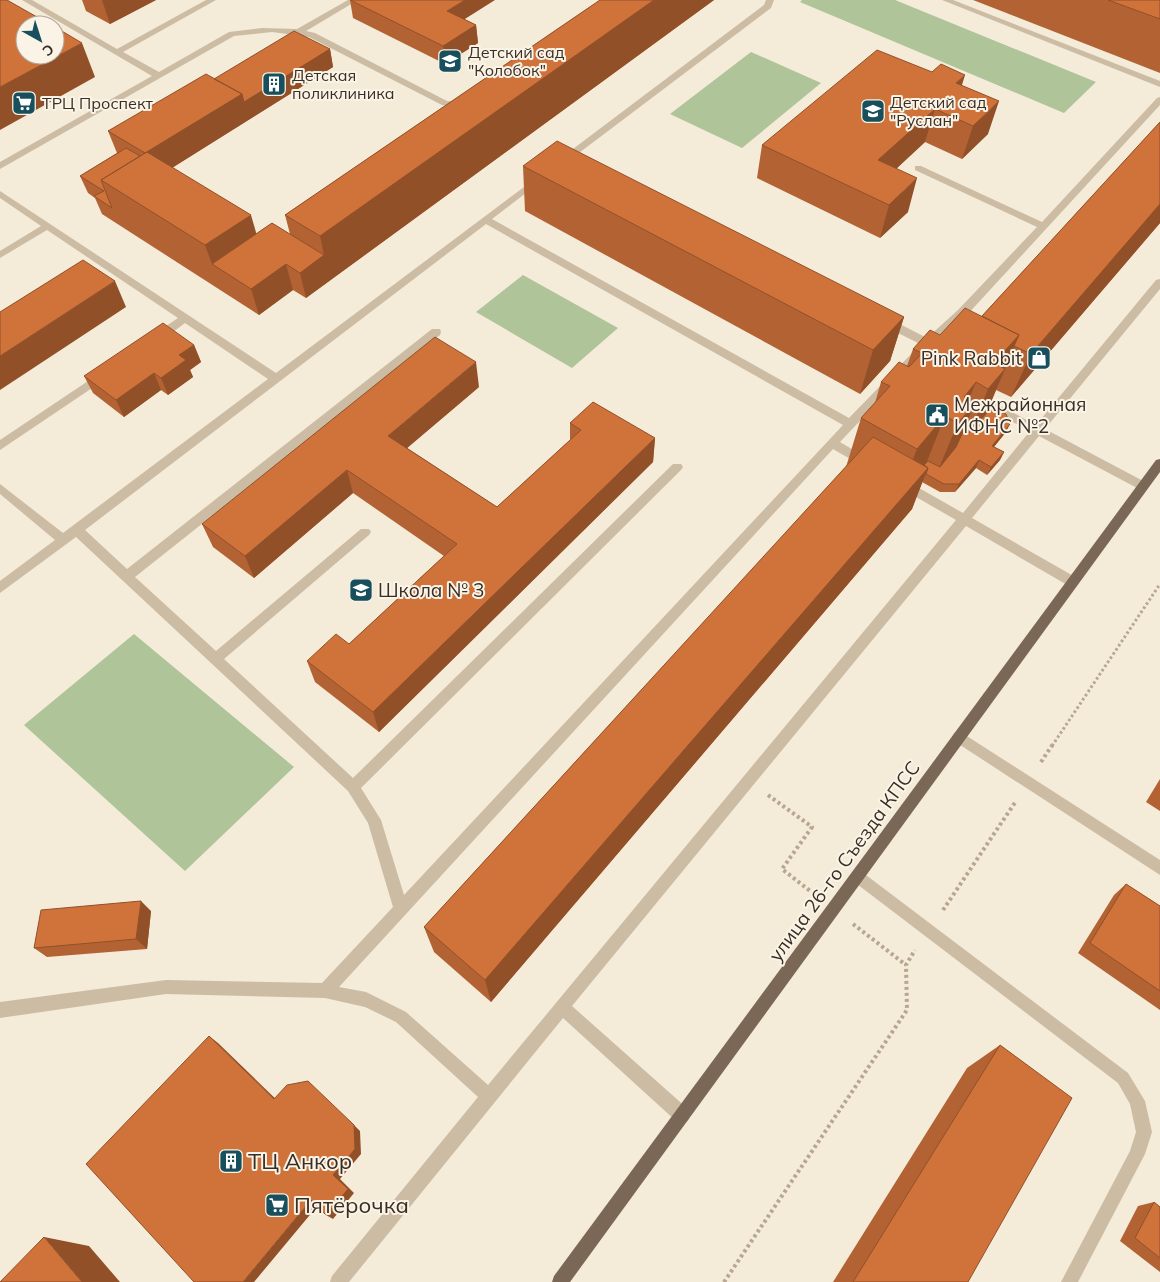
<svg xmlns="http://www.w3.org/2000/svg" width="1160" height="1282" font-family="Mulish,sans-serif">
<rect width="100%" height="100%" fill="#f4ebd9"/>
<path fill="#afc498" d="M802,0H895L1096,82L1064,113L800,2Z
M751,52L821,83L742,148L670,114Z
M523,275L618,328L572,368L476,312Z
M134,634L294,767L185,871L24,725Z"/>
<g fill="none" stroke-linecap="round" stroke-linejoin="round">
<path stroke="#b9a68e" stroke-width="3" stroke-dasharray="2.5 2.5" stroke-linecap="butt" d="M1052,746L1160,584"/>
<path stroke="#b9a68e" stroke-width="4" stroke-dasharray="3 3" stroke-linecap="butt" d="M1041,762L1053,744
M768,795L812,827L782,869L814,894
M943,910L1016,801
M853,924L906,965
M724,1282L907,1010L906,965L915,950"/>
<path fill="#cdbca4" fill-rule="evenodd" d="M22,0H32L117,49L206,0H216L123,52L159,72L229,32L262,28L297,29L348,0H358L306,31L315,33L447,101L464,102L468,105L464,108L442,105L309,37L272,32L234,36L0,169V162L152,76Z
M766,0H774L771,8L567,162H561V158L764,5Z
M942,0H953L1160,81V87Z
M1160,97V105L966,316L932,346H924L882,325L881,322L882,319H890L927,338L958,310L1037,227L915,170V166H921L1042,222L1157,98Z
M536,178L539,179V183L492,219L849,418L916,349H924L925,352L840,442L860,454L862,457L860,460H852L833,449L339,987L366,992L406,1012L488,1085L956,520L904,490L902,487L904,484H912L963,513L1030,431L980,405L979,402L980,399H988L1036,425L1156,280L1160,279V289L1045,429L1147,483L1149,486L1147,489H1139L1039,436L972,518L1077,578L1079,582L1077,586H1069L966,526L572,1006L688,1109L690,1115L688,1121L682,1123L676,1121L563,1018L349,1282H330L332,1276L478,1097L396,1022L365,1007L325,998L166,994L0,1018V1002L166,980L322,983L393,907L368,823L348,791L76,537L0,593V581L55,540L0,494V484L63,533L268,379L185,323L161,341H153L152,338L153,335L178,318L47,230L0,258V251L41,226L0,198V191L276,373ZM486,224L843,425L404,895L381,820L361,788L681,470L683,467L681,464H673L353,778L224,659L369,535L371,532L369,529H361L216,651L135,577L440,335L441,332L440,329H432L127,569L85,530Z
M103,371L108,375L107,378L0,450V440Z
M959,731L1160,860V875L954,741L952,737L954,733Z
M858,869L1128,1073L1145,1101L1152,1132L1145,1154L1078,1282H1061L1130,1151L1136,1132L1130,1104L1118,1083L853,881L851,876L853,871Z"/>
<path fill="#7b6756" fill-rule="evenodd" d="M1160,459V472L570,1282H552L554,1276L1156,460Z"/>
</g>
<path fill="#b36333" d="M82,0H156L110,24L86,11Z
M350,0L464,19L476,25L478,43L445,64L353,18Z
M600,0H714L306,298L293,290L259,315L102,214L95,198L88,193L80,176L117,153L108,131L214,79L330,49L333,67L172,168L256,234H290L285,215Z
M973,0H1160V73Z
M962,85L988,134L962,159L925,142L896,169L908,212L880,238L757,178L762,145Z
M1160,122V223L1011,397L996,390L990,405L1006,432L994,447L1004,452L1000,460L987,475L976,468L955,492H940L922,482L912,509L491,1002L434,952L424,927L846,467L861,418L875,403L881,382L907,366L913,349L940,335L982,316Z
M523,166L904,317L890,361L860,394L525,211Z
M194,345L201,362L190,370L193,377L168,395L161,390L124,417L93,393L84,376Z
M479,387L407,448L497,507L570,440V423L655,438L653,462L379,732L315,682L307,661L349,644L444,556L353,493L254,578L213,547L202,524Z
M1160,779V811L1146,802Z
M1126,884L1160,906V1010L1078,953L1114,895Z
M151,911L147,949L47,957L34,948Z
M1000,1045L968,1282H833L967,1068Z
M1154,1202L1160,1207V1272L1120,1241L1138,1206Z"/>
<path fill="#925029" d="M102,0H156L110,24Z
M465,0H495L449,29L447,11Z
M654,0H714L306,298L300,273L324,255L320,236Z
M476,25L478,43L445,64L443,46Z
M82,43L95,77L0,130V87Z
M330,49L333,67L143,186L148,161L145,153L242,94Z
M965,75L955,108L956,83Z
M999,101L988,134L962,159L973,126Z
M935,109L925,142L869,194L878,160Z
M917,178L908,212L880,238L889,205Z
M1160,204V223L1011,397L1031,354Z
M251,215L264,260L212,264L205,245Z
M286,264L293,290L259,315L251,289Z
M115,281L126,307L0,390V356Z
M904,317L890,361L860,394L873,350Z
M1019,335L1003,372L1005,369L982,423L966,442L988,389L994,363Z
M194,345L201,362L190,370L193,377L168,395L161,378L179,355Z
M476,362L479,387L393,460L388,436Z
M154,373L161,390L124,417L116,400Z
M976,382L961,419L975,403L953,456L936,475L958,423L964,397Z
M945,416L924,469L897,500L917,449Z
M1010,424L1006,432L988,454L992,446Z
M655,438L653,462L379,732L373,712Z
M1004,452L1000,460L987,475L991,467Z
M979,460L976,468L955,492L959,484Z
M928,468L912,509L491,1002L485,980Z
M347,470L353,493L254,578L245,556Z
M141,901L151,911L147,949L136,939Z
M209,1036L218,1043L282,1105L274,1099Z
M354,1125L360,1131L361,1154L340,1179L354,1193L333,1219L326,1215L333,1175Z
M311,1200L319,1204L254,1282H243Z
M44,1237L89,1246L120,1282H82Z"/>
<path fill="#d0733b" stroke="#925029" d="M0,0H7L51,25H25V55H55V27L82,43L0,87Z
M350,0H465L447,11L476,25L443,46Z
M600,0H654L320,236L285,215Z
M1108,0H1160V19Z
M294,31L330,49L244,102L242,94L214,79Z
M877,50L932,72L941,64L965,75L956,83L999,101L973,126L935,109L878,160L917,178L889,205L762,145Z
M206,74L242,94L145,153L108,131Z
M1160,122V204L1031,354L1014,346L1019,335L982,316Z
M557,141L904,317L873,350L523,166Z
M126,148L140,156L101,180L112,208L94,196L104,191L80,176Z
M147,152L251,215L205,245L101,180Z
M272,223L324,255L300,273L286,264L251,289L212,264Z
M83,260L115,281L0,356V312Z
M965,308L1019,335L994,363L1005,369L988,389L976,382L964,397L975,403L958,423L945,416L917,449L861,418L890,386L881,382L899,362L909,367L922,353L913,349L930,330L940,335Z
M163,323L194,345L179,355L186,360L161,378L154,373L116,400L84,376Z
M435,337L476,362L388,436L497,507L581,430L570,423L593,402L655,438L373,712L307,661L336,634L349,644L457,544L347,470L245,556L202,524Z
M990,405L1006,414L1010,424L992,446L1004,452L991,467L979,460L959,484H944L926,474L928,468L924,465L928,461L940,467L956,447L964,430L969,433L986,414Z
M873,437L928,468L485,980L424,927Z
M1126,884L1160,906V991L1090,943Z
M141,901L136,939L34,948L41,910Z
M209,1036L274,1099L287,1085L308,1081L354,1125L355,1149L333,1175L348,1189L326,1215L311,1200L243,1282H194L86,1164Z
M1000,1045L1072,1098L968,1282H853Z
M1154,1202L1160,1207V1258L1135,1238Z
M44,1237L82,1282H0Z"/>
<defs>
<g id="school-square" transform="scale(1.25)"><rect x="-9" y="-9" width="18" height="18" rx="4" fill="#184f5d" stroke="#fbf4e6"/><path d="M0-5L7-2L0 1L-7-2ZM-4 1L0 2.5L4 1V4Q0 6-4 4Z" fill="#fff"/></g>
<g id="building-square" transform="scale(1.25)"><rect x="-9" y="-9" width="18" height="18" rx="4" fill="#184f5d" stroke="#fbf4e6"/><path d="M-4-6H4V6H1V3H-1V6H-4ZM-2.5-4.3h1.7v1.8h-1.7ZM.8-4.3h1.7v1.8H.8ZM-2.5-1h1.7V.8h-1.7ZM.8-1h1.7V.8H.8Z" fill="#fff"/></g>
<g id="supermarket-square" transform="scale(1.25)"><rect x="-9" y="-9" width="18" height="18" rx="4" fill="#184f5d" stroke="#fbf4e6"/><path d="M-6-5.5h2.5l.6 2H6L4.5 2H-2.5L-4.4-4H-6ZM-1.5 3.2a1.3 1.3 0 1 0 .1 0ZM3 3.2a1.3 1.3 0 1 0 .1 0Z" fill="#fff"/></g>
<g id="shop-square" transform="scale(1.25)"><rect x="-9" y="-9" width="18" height="18" rx="4" fill="#184f5d" stroke="#fbf4e6"/><path d="M-5-2.5h2.3a2.7 3.5 0 0 1 5.4 0H5L5.5 6h-11ZM-1.5-2.5h3a1.5 2.3 0 0 0-3 0Z" fill="#fff"/></g>
<g id="civic-square" transform="scale(1.25)"><rect x="-9" y="-9" width="18" height="18" rx="4" fill="#184f5d" stroke="#fbf4e6"/><path d="M-.6-6.5H3V-4.5H.6V-3L4-1V1h2V6H-6V1h2V-1L-.6-3ZM-1.2 2.5V6h2.4V2.5Z" fill="#fff"/></g>
</defs>
<g fill-rule="evenodd">
<use href="#school-square" x="450" y="61"/>
<use href="#building-square" x="274" y="84"/>
<use href="#supermarket-square" x="24" y="103"/>
<use href="#school-square" x="873" y="111"/>
<use href="#shop-square" x="1039" y="358"/>
<use href="#civic-square" x="937" y="415"/>
<use href="#school-square" x="361" y="590"/>
<use href="#building-square" x="231" y="1161"/>
<use href="#supermarket-square" x="277" y="1205"/>
</g>
<g text-anchor="middle" stroke-width="4" stroke-linejoin="round" paint-order="stroke">
<g font-size="16" fill="#382e26" stroke="#fbf4e6" text-anchor="start">
<text x="468" y="58">Детский сад<tspan x="468" dy="18">"Колобок"</tspan></text>
<text x="292" y="81">Детская<tspan x="292" dy="18">поликлиника</tspan></text>
<text x="890" y="108">Детский сад<tspan x="890" dy="18">"Руслан"</tspan></text>
<text x="42" y="109">ТРЦ Проспект</text>
</g>
<g font-size="19" fill="#382e26" stroke="#fbf4e6" text-anchor="start">
<text x="1022" y="365" text-anchor="end">Pink Rabbit</text>
<text x="954" y="411">Межрайонная<tspan x="954" dy="22">ИФНС №2</tspan></text>
<text x="378" y="597">Школа № 3</text>
</g>
<g font-size="19" fill="#382e26" stroke="#fbf4e6">
<text transform="translate(844 861) rotate(-54)" y="7">улица 26-го Съезда КПСС</text>
</g>
<g font-size="22" fill="#382e26" stroke="#fbf4e6" text-anchor="start">
<text x="248" y="1169">ТЦ Анкор</text>
<text x="294" y="1213">Пятёрочка</text>
</g>
</g>
<g transform="translate(40 40) rotate(141)"><circle r="24" fill="#fbf4e6" stroke="#ada599"/>
<path d="M0-4L9 19L0 12L-9 19Z" fill="#184f5d"/>
<text y="-8" font-size="14" font-weight="bold" text-anchor="middle" fill="#382e26">С</text>
</g>
</svg>
